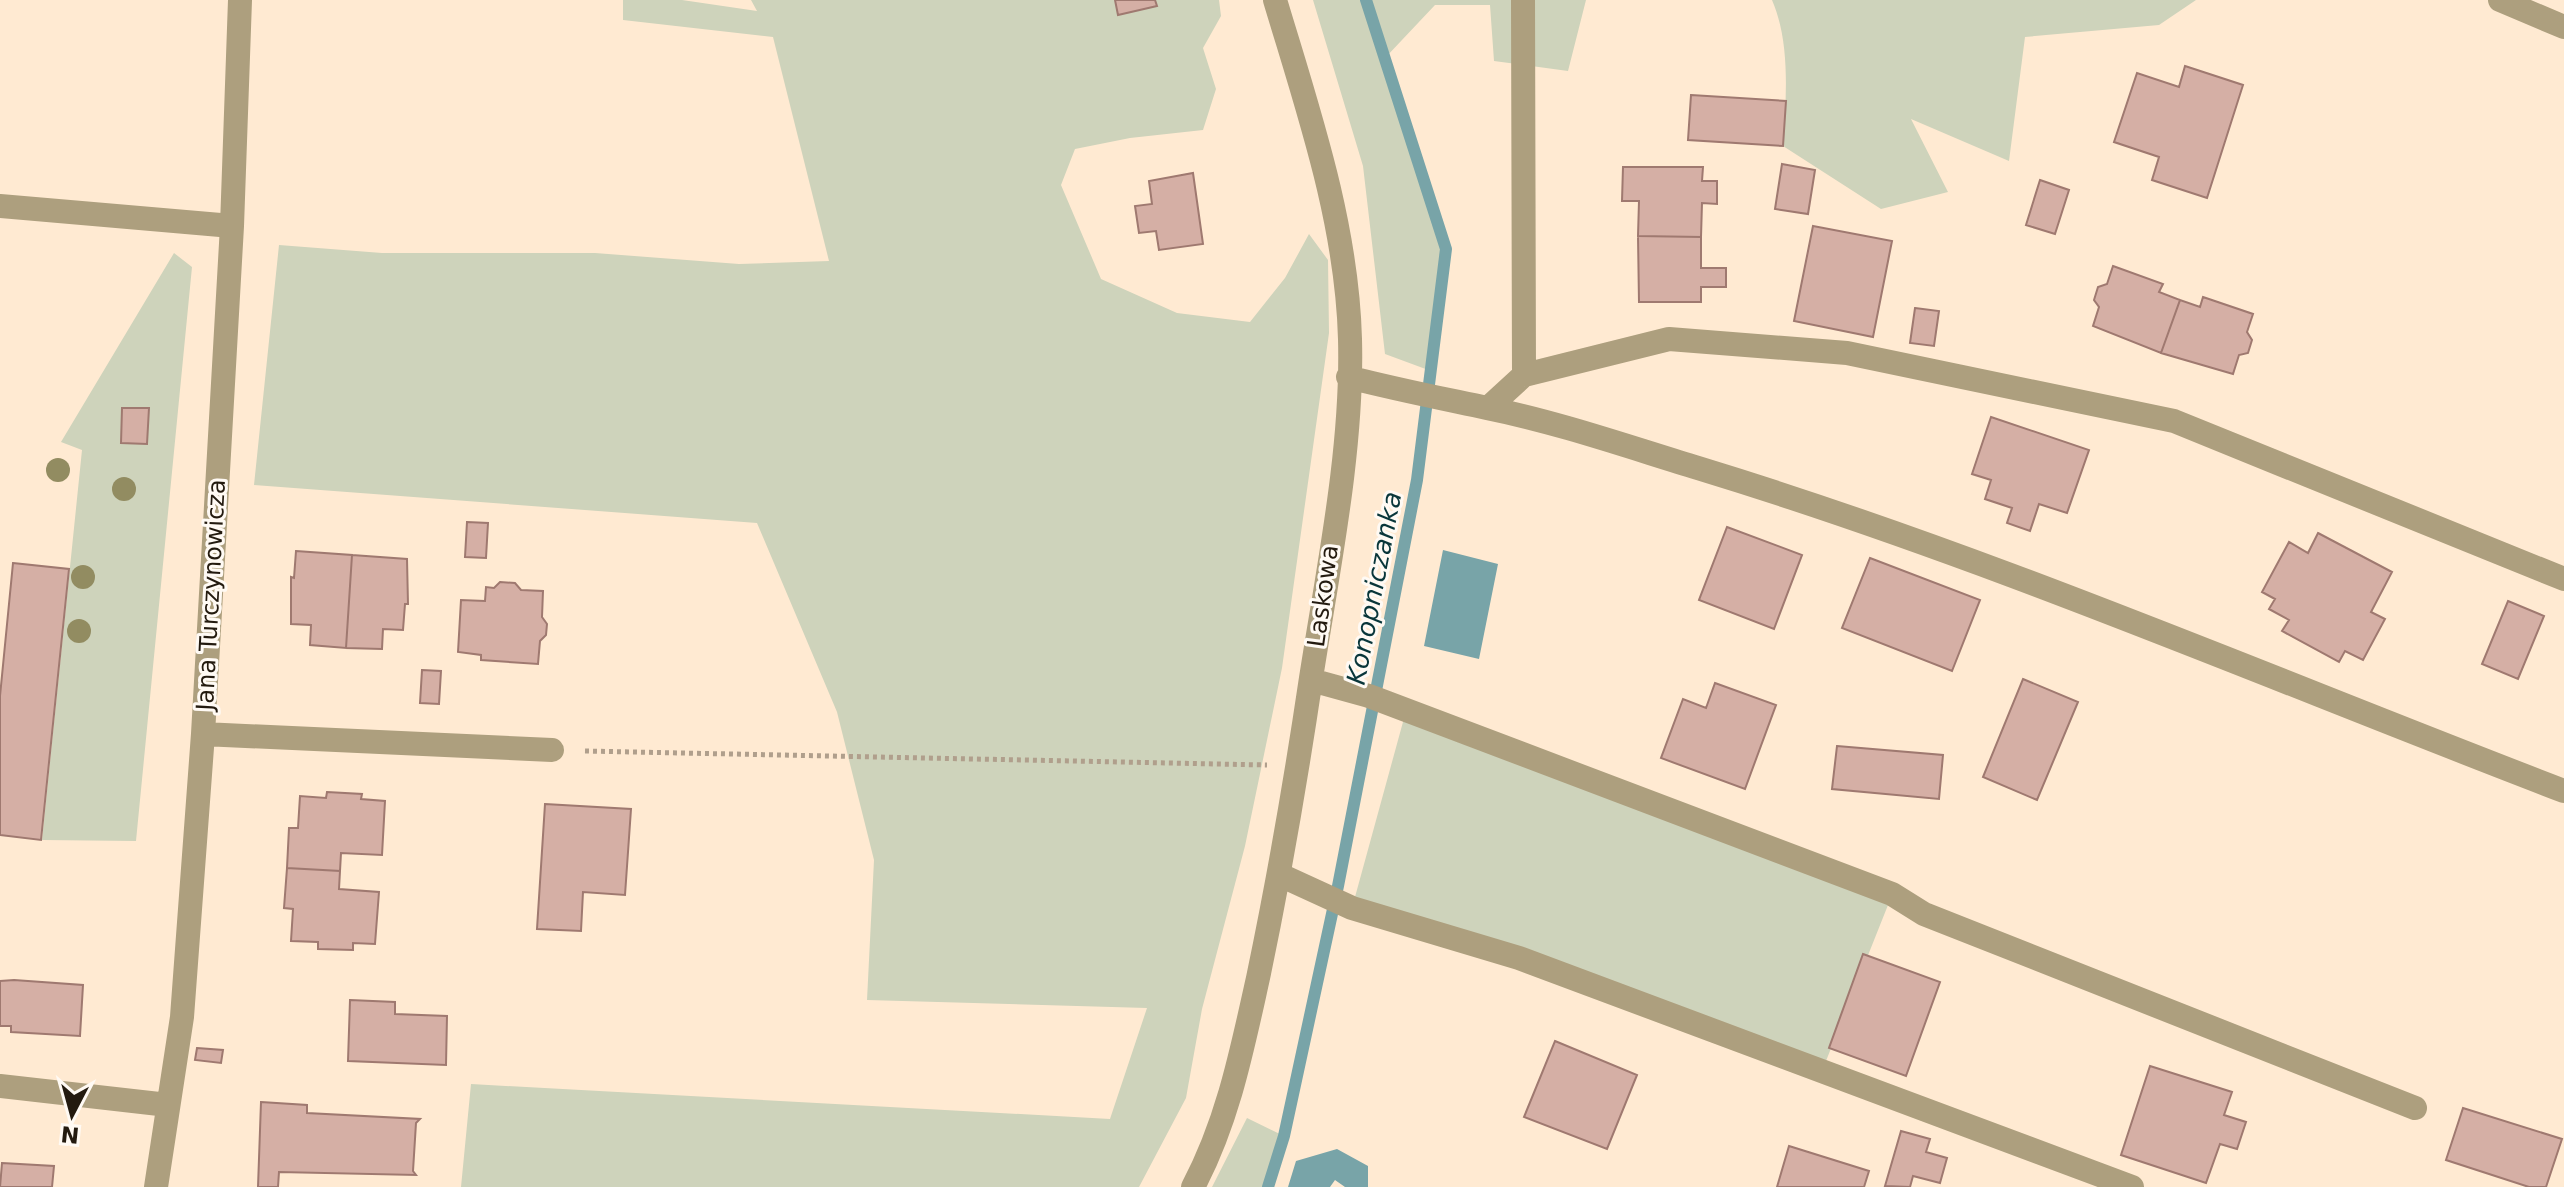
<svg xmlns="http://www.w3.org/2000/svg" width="2564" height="1187" font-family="'DejaVu Sans',sans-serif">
<rect width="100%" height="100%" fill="#ffead2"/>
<path fill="#ced3bb" d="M623,0H682L757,11L751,0H1219L1221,16L1203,48L1216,89L1203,130L1130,138L1075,149L1061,185L1101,279L1177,313L1250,322L1285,278L1309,234L1328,260L1329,333L1282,668L1245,846L1202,1009L1186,1098L1139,1187H461L471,1084L1110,1119L1147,1008L867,1000L874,860L837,712L757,523L254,485L279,245L382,253H595L739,264L829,261L773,37L623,20Z
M1313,0H1586L1568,71L1494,61L1490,5H1435L1385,58L1446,249L1431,371L1385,354L1363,166Z
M1772,0H2196L2159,25L2025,37L2009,161L1911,119L1948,192L1881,209L1783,146C1786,99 1791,44 1772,0Z
M174,253L192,267L136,841L42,840L82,450L61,442Z
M1406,711L1890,900L1822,1071L1352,908Z
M1247,1118L1284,1136L1271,1181L1268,1187H1212Z"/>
<path fill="#78a4a8" d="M1443,550L1498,564L1479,659L1424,646Z
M1337,1149L1368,1166V1187H1345L1335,1180L1330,1187H1288L1296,1161Z"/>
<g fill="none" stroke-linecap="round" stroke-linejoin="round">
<path stroke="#78a4a8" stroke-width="12" d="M1268,1187L1284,1136L1338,886L1417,480L1446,249L1366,0"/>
</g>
<path fill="#d5afa5" stroke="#9f7970" stroke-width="2" d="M1115,0H1155L1157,6L1118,15Z
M2185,66L2243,85L2207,198L2152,180L2159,157L2114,142L2137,73L2179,87Z
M1691,95L1786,101L1783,146L1688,140Z
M1782,164L1815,170L1808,214L1775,209Z
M1623,167H1703L1702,181H1717V204L1702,203L1701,237L1638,236L1639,201H1622Z
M1193,173L1203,244L1159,250L1156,231L1139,233L1135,206L1152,204L1149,181Z
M2040,180L2069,190L2055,234L2026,225Z
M1813,226L1892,241L1873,337L1794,321Z
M1638,236L1701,237V268H1726V287H1701V302H1639Z
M2113,266L2163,284L2159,292L2180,300L2161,353L2093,326L2099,307L2094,300L2098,287L2107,284Z
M2203,297L2253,314L2247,332L2252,340L2248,353L2239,355L2233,374L2161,353L2180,300L2200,307Z
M1915,308L1939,311L1934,346L1910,343Z
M122,408H149L147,444L121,443Z
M1991,417L2089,450L2067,513L2039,504L2030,531L2007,523L2012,508L1985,499L1991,480L1972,474Z
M467,522L488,523L486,558L465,557Z
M1727,527L1802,555L1774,629L1699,600Z
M2318,533L2392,572L2371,612L2385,619L2363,660L2345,651L2339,662L2282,631L2289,620L2269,609L2275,599L2262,592L2289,542L2308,553Z
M296,551L352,555L346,648L310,645L311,625L291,624V577L294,578Z
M352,555L407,559L408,604H405L403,630L383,629L382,649L346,648Z
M1870,558L1980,600L1952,671L1842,628Z
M13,563L69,569L41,840L0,835V696Z
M500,582L515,583L521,590L543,591L542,617L547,624L546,635L540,641L538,664L481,660V655L458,652L461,600L485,601L486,587L494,588Z
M2508,601L2544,616L2518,679L2482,664Z
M422,670L441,671L439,704L420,703Z
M2023,679L2078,702L2037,800L1983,777Z
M1715,683L1776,705L1745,789L1661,758L1683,699L1706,708Z
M1837,746L1943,755L1939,799L1832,789Z
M327,792L362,794L361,799L385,801L382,855L341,853L340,871L287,868L289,828H298L300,796L326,798Z
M545,804L631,809L625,895L583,892L581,931L537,929Z
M287,868L340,871L339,889L379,892L375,944L353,943V950L318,949V942L291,941L293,909L284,908Z
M1863,954L1940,982L1906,1076L1829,1048Z
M14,980L83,985L80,1036L11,1032V1026H0V981Z
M350,1000L395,1002V1014L447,1016L446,1065L348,1061Z
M1555,1041L1637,1075L1607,1149L1524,1117Z
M197,1048L223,1050L221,1063L195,1060Z
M2150,1066L2232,1092L2224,1115L2246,1122L2237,1149L2220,1144L2206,1183L2121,1155Z
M261,1102L307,1105V1113L420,1119L416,1123L413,1171L416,1175L279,1172L278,1187H258Z
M2463,1108L2562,1139L2546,1187H2529L2446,1160Z
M1901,1131L1930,1139L1926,1152L1947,1158L1940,1183L1913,1176L1910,1187L1885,1186Z
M1789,1146L1869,1171L1864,1187H1777Z
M2,1163L54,1166L52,1187H0Z"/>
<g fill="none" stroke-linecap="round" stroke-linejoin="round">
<path stroke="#b09f8c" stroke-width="5" stroke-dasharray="4 4" stroke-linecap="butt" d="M585,751L1267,765"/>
<path stroke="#ad9f7e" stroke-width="24" d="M1523,0L1524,375
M2500,0L2564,27
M0,206L232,226
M1348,377C1394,389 1440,398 1487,408C1557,422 1629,447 1698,468C1993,558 2276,681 2564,791
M1488,408L1524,375L1669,339L1847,353L2174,421L2564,579
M1311,680L1369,696L1892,894L1924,914L2415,1108
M203,734L552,750
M1280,875L1352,908L1519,958L2132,1187
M0,1086L168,1105
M156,1187L182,1017L203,734L232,226L240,0
M1193,1187C1228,1121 1242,1050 1258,978C1279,878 1296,779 1311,678C1328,569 1353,449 1350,339C1347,223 1308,110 1275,0"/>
</g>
<g fill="#928c61">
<circle cx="58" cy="470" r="12"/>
<circle cx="124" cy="489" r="12"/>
<circle cx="83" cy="577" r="12"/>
<circle cx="79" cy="631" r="12"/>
</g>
<g text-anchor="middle" stroke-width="6" stroke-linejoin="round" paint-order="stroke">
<g font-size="24" fill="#231a0f" stroke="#fffaf4">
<text transform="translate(211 595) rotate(-87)" y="8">Jana Turczynowicza</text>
<text transform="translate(1323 596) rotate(-82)" y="8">Laskowa</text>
</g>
<g font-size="26" font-style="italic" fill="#09363a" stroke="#fffaf4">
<text transform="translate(1374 588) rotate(-79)" y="9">Konopniczanka</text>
</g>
</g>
<g transform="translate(72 1115) rotate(186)" stroke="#fffaf4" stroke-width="6" paint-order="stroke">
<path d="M0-6L14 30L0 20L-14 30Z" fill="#231a0f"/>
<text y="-12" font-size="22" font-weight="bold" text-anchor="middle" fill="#231a0f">N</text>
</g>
</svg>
